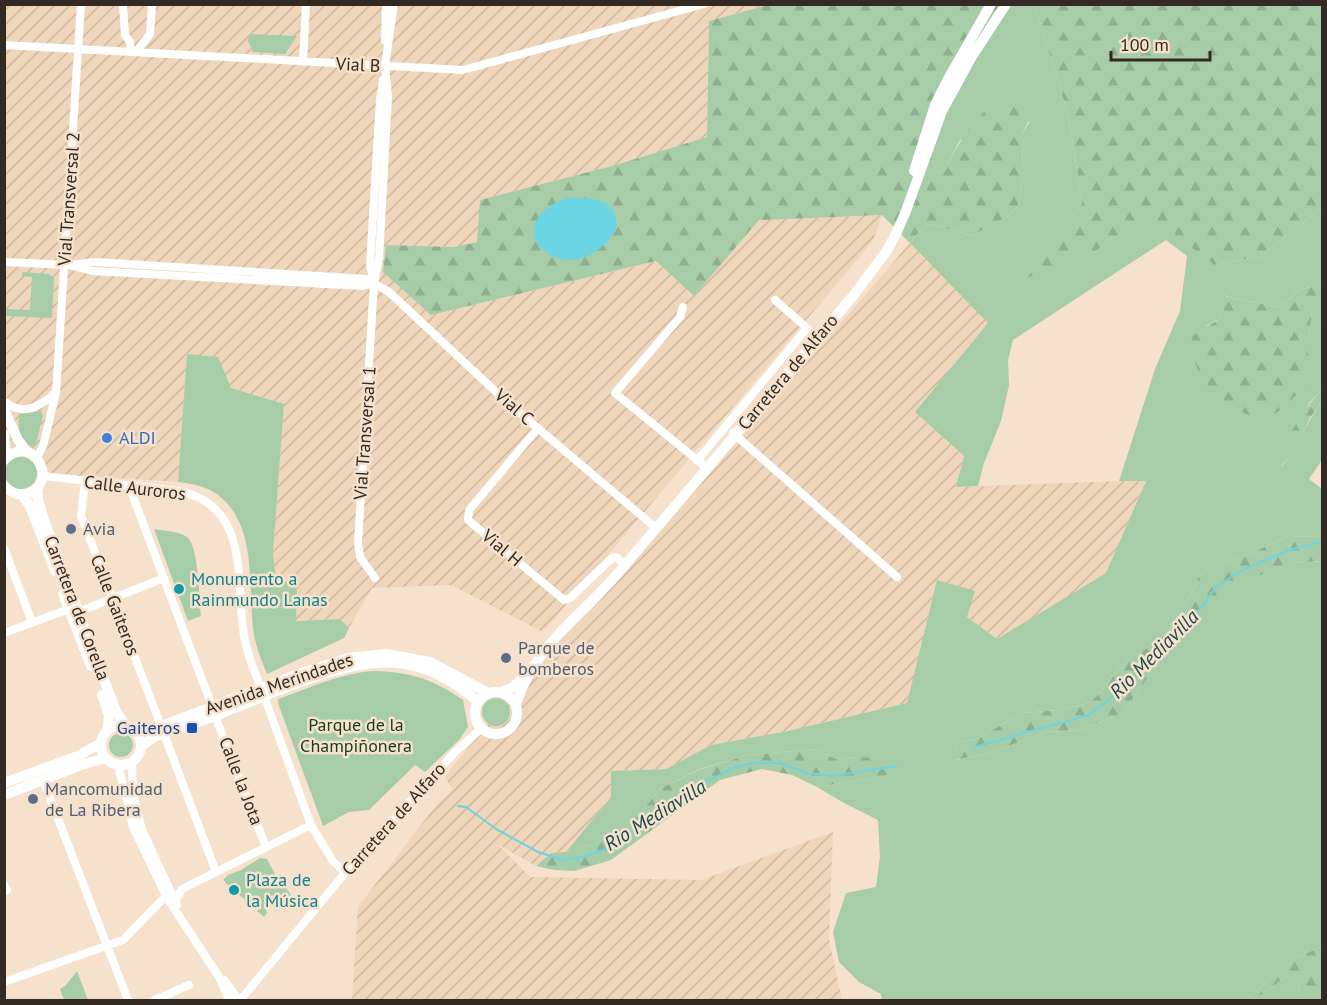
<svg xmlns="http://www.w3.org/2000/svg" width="1327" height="1005" font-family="'PT Sans',sans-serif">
<defs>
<pattern id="industrial-furrows" width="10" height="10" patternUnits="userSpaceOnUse" patternTransform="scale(1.5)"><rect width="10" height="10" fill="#efd6ba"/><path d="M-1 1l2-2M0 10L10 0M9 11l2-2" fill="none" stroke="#cdb8a0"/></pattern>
<pattern id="forest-firs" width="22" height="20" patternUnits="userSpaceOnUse" patternTransform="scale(1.5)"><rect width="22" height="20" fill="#a6cda8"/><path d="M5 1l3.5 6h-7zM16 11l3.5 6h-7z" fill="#8fb090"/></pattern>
</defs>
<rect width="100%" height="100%" fill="#f6e1cc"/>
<path fill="url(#industrial-furrows)" d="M4,5H768L709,21L707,137L612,166L480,200L478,242L455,247L386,245L431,315L657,261L694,295L759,220L882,215L873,241L543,632L451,585L372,588L349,628L340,619L296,621L297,583L276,582L273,553L284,404L231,388L187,355L178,482L5,471Z
M910,243L989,323L915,412L964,456L956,487L1146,480L1106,574L997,639L967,617L937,580L907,703L788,731L711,745L666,769L611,771V797L566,852L551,853L536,866L497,844L530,877L701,880L833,832L829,939L842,1000H352L358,907L437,804L453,789L445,778L456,762L548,653L594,607Z"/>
<path fill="#a6cda8" d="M1007,5H1035L1069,118L1082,203L1028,277L1094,252L1149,213L1214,265L1261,256L1322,208V283L1297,291L1287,301L1276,307C1258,302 1240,301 1223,295L1219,319L1206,326L1309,335L1312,311L1322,322V390L1310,402L1278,458L1282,466C1298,445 1307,422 1322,401V460L1309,479L1322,489V535L1319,537L1289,536L1244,556L1220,563L1199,576L1189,599L1170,630L1154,644L1129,659L1111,677L1101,692L1089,703L1059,710L1022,713L975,740L957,742L956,760L986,754L1047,732L1080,730L1123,713L1152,671L1249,578L1292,563L1322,561V947L1296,957L1246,1000H882L881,994L859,982L839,962L833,932L846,893L876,887L880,857L878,820L844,803L817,787L870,779L859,757L836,759L816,749L748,755L700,769L661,788L634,820L599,842L566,852L611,797V771L666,769L711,745L788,731L907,703L937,580L975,591L967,617L997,639L1106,573L1146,481H1119L1155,369L1180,311L1187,256L1166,240L1013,340L1008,360L1009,385L1001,421L984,463L978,486L956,487L964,456L915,412L988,323L910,243L921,230L932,224L972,236L1008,216L1018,206L1023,179L1022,134L1030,121L960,140L945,169L936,172L931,156L947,108Z
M249,34L297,36L285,54L253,52L248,41Z
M23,272L49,274L54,278L52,318L5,316V309L30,310L32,277L22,276Z
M187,354L218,357L231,388L284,404L273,553L276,581L297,583L296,621L340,619L349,628L344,638L267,674C262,661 256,648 254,634C247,589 259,526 218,495C207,486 192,484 178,482Z
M41,411L43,415L36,444L33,447C19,443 18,426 19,414Z
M5 473a16 16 0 1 1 32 0a16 16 0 1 1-32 0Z
M154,529C163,531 179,531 187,537C199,547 199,599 201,616L188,621Z
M374,671C410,672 433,679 463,700L468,727L459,740L425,772L415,765L369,810L349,812L323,826L279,706L278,699C310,688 340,673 374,671Z
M482 712a14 14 0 1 1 28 0a14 14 0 1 1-28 0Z
M109 745a12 12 0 1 1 24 0a12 12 0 1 1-24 0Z
M260,858L267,859L276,876L278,875L291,895L287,898L279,894C268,894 263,903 267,913L264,917L257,911L258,909L239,895L241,893L233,887L232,889L223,880L228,875L241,870Z
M77,971L88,1000H64L60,989L66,985Z
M1287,976L1299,979L1298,1000H1254Z"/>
<path fill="url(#forest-firs)" d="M768,5H1007L947,108L931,156L936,172L945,169C958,145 974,114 999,102C1005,99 1016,100 1023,100L1034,110L1022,134L1023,179L1018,206L1008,216L972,236L932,224L921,230L910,243L882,215L759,220L694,296L656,261L431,315L383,272L386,245L455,247L477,242L480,200L612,166L707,137L709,21Z
M1035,5H1322V208L1261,256L1214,265L1149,214L1094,252L1027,278L1082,203L1069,118Z
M1322,283V322L1312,312L1309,335L1307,384C1295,395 1281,415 1263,418C1246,420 1215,394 1204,381C1196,370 1190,350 1192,336L1219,319L1222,295C1240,301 1258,302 1276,307L1287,301L1297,291Z
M1322,390V401L1310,418L1295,449L1281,466L1278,458C1290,433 1303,409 1322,390Z
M1322,535V561L1292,563L1249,579L1152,671L1123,713L1080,730L1047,732L986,754L955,760L957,742L975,740L1022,713L1059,710L1089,703L1101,692L1111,677L1129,659L1154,644L1170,630L1189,599L1199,576L1220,563L1244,556L1289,536L1319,537Z
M816,749L836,759L859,757L890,759L899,772L870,779L817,787L792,775L762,769L720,780L611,860L574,871L554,870L536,866L551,853L566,852L599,842L634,820L661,788L701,769L748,755Z
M1322,947V1000H1298L1299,980L1287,976L1254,1000H1246L1296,957Z"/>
<path fill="#6bd5e3" d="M567,198C585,198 614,196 616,220C617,230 612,237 605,244C558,290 494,224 567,198Z"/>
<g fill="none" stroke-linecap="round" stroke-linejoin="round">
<path stroke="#6bd5e3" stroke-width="2" d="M974,747L1089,715L1128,684L1191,621L1216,587L1241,571L1289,550L1322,542
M458,806L466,807L496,829L538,852L563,860L584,857L605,849L651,819L673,799L735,767L757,763H779L808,773L833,776L896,766"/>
<path stroke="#fff" stroke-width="8" d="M123,4L125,35L130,42L131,52
M385,41L386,4
M4,45L463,70L704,4
M136,52L150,34L152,4
M303,62L306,4
M4,262L70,265L95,262L367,279L389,292L508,403L656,528
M73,266L92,271L362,286L374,283
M374,280L370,266L380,100L383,80
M683,307L680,317L615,393L707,468
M4,401C22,417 40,407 55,393
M538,428L469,510L468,520L564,600L570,598L612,558L616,557L625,565
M733,433L897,577
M37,458L43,446L56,393L81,4
M697,461L807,328L775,300
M43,476L179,491C251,506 235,580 244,636C247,653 254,671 261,688
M85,481L81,516L83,521L161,726
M129,486L212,706
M4,548L32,622
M375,578L360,557L358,543L374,283L379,259L388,97L385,66L394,4
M78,612L164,578
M4,633L69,609
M264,696L311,825L332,860L345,873
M215,716L266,847
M164,734L216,872
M132,763L133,793L142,830L177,905
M118,765L133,827L166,896L219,977L229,1000
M43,780L128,1000
M4,884L7,890L4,892
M175,902L182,889L311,825
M224,980L236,996
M4,982L123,940L166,896
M242,998L345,873L456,751L482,728
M155,1000L189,985"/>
<path stroke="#fff" stroke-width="10" d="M914,171L935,105L948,79L991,4
M4,409L18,440L27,452
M4,434L6,458
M4,460C34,430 61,486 26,494C17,496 10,492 4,486
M37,488L38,499L44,520L116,711L125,725
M22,495L30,506L55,571
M63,594L91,666
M475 713a21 21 0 1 1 42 0a21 21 0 1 1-42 0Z
M501,692L512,688L523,678
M102,695L109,715L108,729
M516,704C536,643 580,618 619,572C697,480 775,389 853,296L886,252L896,234L906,211L942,111L971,58L1006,4
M101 745a20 20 0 1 1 40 0a20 20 0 1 1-40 0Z
M137,732L151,730L304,672L349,658L386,654L430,662L488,693
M142,746L154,737C174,730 194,724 214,716C263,698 346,657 397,663C428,666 456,682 478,702
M4,783L78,756L101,743
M4,795L81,765L105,758"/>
</g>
<circle fill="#3f7fe0" stroke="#f6e1cc" stroke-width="2" cx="107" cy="438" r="6"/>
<g fill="#5c6f8a" stroke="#f6e1cc" stroke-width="2">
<circle cx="71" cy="529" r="6"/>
<circle cx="506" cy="658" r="6"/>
<circle cx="33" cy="799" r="6"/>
</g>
<g fill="#0f9aa8" stroke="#f6e1cc" stroke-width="2">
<circle cx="179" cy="589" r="6"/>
<circle cx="234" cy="890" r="6"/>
</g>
<rect fill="#1a4fb4" stroke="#f6e1cc" stroke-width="2" x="186" y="722" width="12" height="12" rx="3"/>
<g text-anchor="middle" stroke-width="5" stroke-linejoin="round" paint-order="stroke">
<g font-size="18" fill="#332b23" stroke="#f6e1cc">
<text transform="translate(358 65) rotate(3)" y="6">Vial B</text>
<text transform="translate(69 199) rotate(-86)" y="6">Vial Transversal 2</text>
<text transform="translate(788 372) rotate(-50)" y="6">Carretera de Alfaro</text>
<text transform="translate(514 407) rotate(41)" y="6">Vial C</text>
<text transform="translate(365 433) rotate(-86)" y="6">Vial Transversal 1</text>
<text transform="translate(135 488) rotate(7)" y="6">Calle Auroros</text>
<text transform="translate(502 548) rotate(40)" y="6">Vial H</text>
<text transform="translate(115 605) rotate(69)" y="6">Calle Gaiteros</text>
<text transform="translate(77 608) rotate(69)" y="6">Carretera de Corella</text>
<text transform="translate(279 684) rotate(-19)" y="6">Avenida Merindades</text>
<text transform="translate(241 781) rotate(69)" y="6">Calle la Jota</text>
<text transform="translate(394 819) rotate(-48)" y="6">Carretera de Alfaro</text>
</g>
<g font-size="18" fill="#366cbe" stroke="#f6e1cc" text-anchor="start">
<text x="119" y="444">ALDI</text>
</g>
<g font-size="18" fill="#4e5e75" stroke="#f6e1cc" text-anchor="start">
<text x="83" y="535">Avia</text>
<text x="518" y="654">Parque de<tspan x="518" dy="21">bomberos</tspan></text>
<text x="45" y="795">Mancomunidad<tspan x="45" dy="21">de La Ribera</tspan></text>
</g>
<g font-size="18" fill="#0d838f" stroke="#f6e1cc" text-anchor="start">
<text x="191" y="585">Monumento a<tspan x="191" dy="21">Rainmundo Lanas</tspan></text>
<text x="246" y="886">Plaza de<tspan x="246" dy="21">la Música</tspan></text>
</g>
<g font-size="18" fill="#153e1a" stroke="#f6e1cc">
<text x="356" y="731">Parque de la<tspan x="356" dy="21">Champiñonera</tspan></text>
</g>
<g font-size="18" fill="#164399" stroke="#f6e1cc" text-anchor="end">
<text x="180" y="734">Gaiteros</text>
</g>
<g font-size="20" font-style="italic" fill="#19494f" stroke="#f6e1cc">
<text transform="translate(1154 654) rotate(-45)" y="7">Rio Mediavilla</text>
<text transform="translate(655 815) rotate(-32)" y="7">Rio Mediavilla</text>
</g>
</g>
<rect width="1327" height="1005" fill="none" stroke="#332b23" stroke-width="12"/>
<path d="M1111 51v9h99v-9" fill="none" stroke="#332b23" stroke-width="3"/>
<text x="1120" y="51" font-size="18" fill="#332b23" stroke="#f6e1cc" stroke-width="4.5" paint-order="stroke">100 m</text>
</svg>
